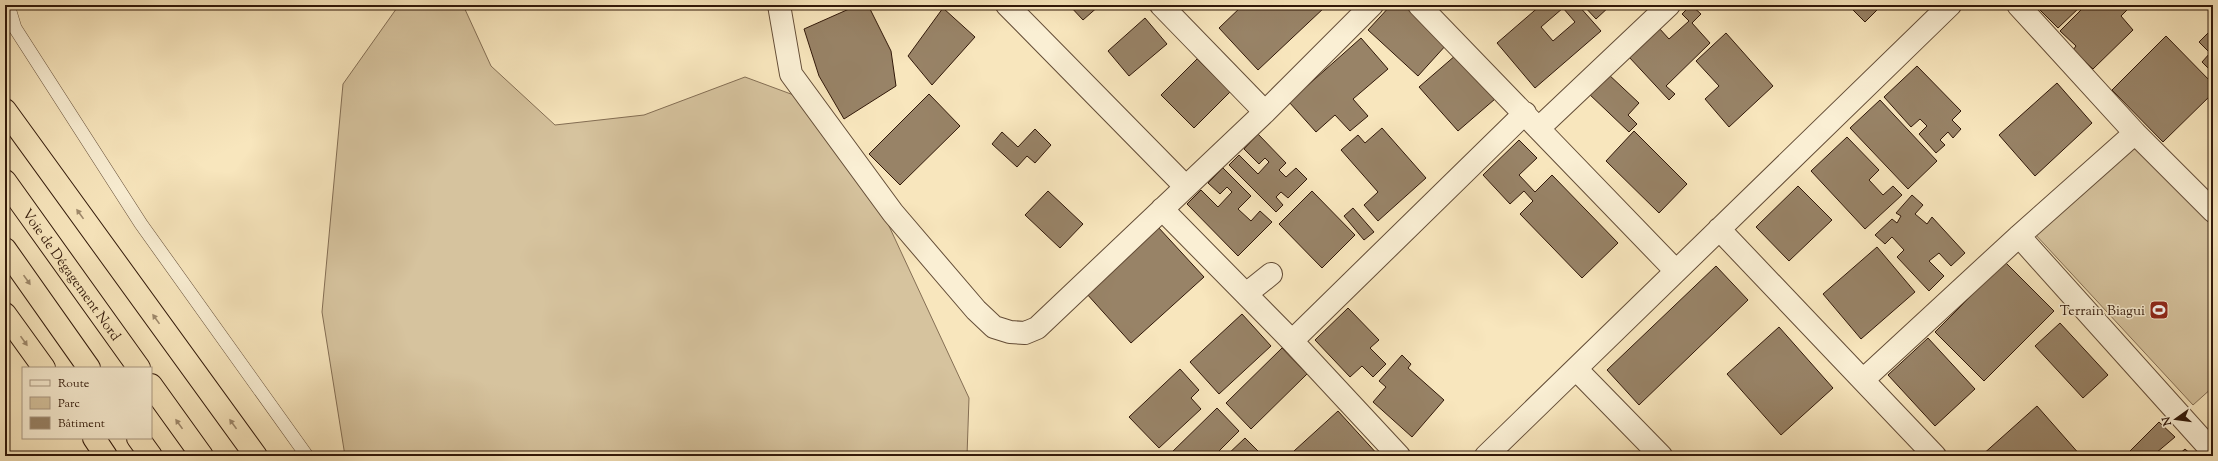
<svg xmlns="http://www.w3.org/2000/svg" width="2218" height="461" font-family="'Sorts Mill Goudy',serif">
<rect width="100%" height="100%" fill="#f8e6bd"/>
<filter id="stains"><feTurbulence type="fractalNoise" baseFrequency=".005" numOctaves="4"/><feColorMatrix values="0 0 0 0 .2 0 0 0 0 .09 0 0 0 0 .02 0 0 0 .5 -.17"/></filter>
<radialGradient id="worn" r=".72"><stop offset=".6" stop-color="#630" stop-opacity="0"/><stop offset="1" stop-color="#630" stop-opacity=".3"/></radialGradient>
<path fill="#d6c39e" stroke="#846e54" d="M399,5H463L491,66L555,125L644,115L745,77L799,97L862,168L969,398L967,456H345L322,312L343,84Z
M2132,140L2213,227V387L2193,405L2034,233Z"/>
<path fill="#988367" stroke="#311809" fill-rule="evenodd" d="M858,5H868L891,51L896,86L844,119L819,76L804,29Z
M1069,5H1100L1083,20Z
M1243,5H1323L1325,7L1258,70L1219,28Z
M1391,5H1405L1447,44L1418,76L1368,30Z
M1541,5H1578L1601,31L1535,88L1497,43ZM1563,8L1575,22L1553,41L1541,27Z
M1583,5H1611L1596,19Z
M1691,5L1701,14L1692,23L1710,43L1666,86L1675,94L1669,100L1629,57L1659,28L1669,39L1689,21L1682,14Z
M1848,5H1882L1865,22Z
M2035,5H2082L2058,28Z
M2086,5H2132L2121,16L2133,30L2093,69L2073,50L2076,46L2060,31Z
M943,8L975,37L932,85L908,56Z
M1145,18L1167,44L1129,76L1108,51Z
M2213,28V73L2202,62L2210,53L2199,42Z
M1726,33L1773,86L1729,127L1705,99L1719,86L1696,61Z
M2166,36L2213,84V93L2163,142L2112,90Z
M1361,38L1388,69L1353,99L1368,116L1350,131L1335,115L1316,132L1289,102Z
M1456,55L1495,99L1458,131L1419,87Z
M1197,59L1230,92L1194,128L1161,95Z
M1917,66L1961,111L1952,120L1961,129L1953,138L1948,132L1940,140L1945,145L1936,153L1919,134L1927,126L1920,119L1911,127L1884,97Z
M1607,73L1639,103L1628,115L1637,124L1629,132L1588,93Z
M2057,83L2092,123L2035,176L1999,135Z
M929,94L960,126L900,185L869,154Z
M1880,100L1937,161L1908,189L1850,128Z
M1382,128L1426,178L1378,221L1364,205L1378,192L1341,150L1358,135L1365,143Z
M1035,129L1051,145L1035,163L1027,156L1017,167L992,144L1002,132L1018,147Z
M1634,131L1687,184L1659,213L1606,161Z
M1258,134L1286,163L1279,170L1286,177L1296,168L1307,179L1288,198L1281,192L1276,197L1283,205L1276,212L1229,165L1239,155L1258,174L1269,162L1265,158L1259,164L1244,149Z
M1847,137L1879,170L1869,180L1883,195L1893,186L1902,195L1865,229L1811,171Z
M1519,140L1537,158L1519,175L1535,192L1552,175L1618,243L1582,278L1520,214L1533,201L1524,191L1510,204L1483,175Z
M1223,168L1251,196L1238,209L1251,221L1260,211L1272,222L1238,256L1187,204L1201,190L1218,207L1232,192L1227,187L1220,194L1208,183Z
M1798,186L1832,220L1789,261L1756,227Z
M1048,191L1083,224L1060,248L1025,215Z
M1312,191L1355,235L1322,268L1279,224Z
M1912,195L1923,205L1915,214L1927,224L1932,217L1965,253L1951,266L1939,253L1929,261L1944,276L1929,291L1897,257L1904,250L1892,237L1885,244L1875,235L1892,219L1897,223L1901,216L1896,213Z
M1353,208L1374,232L1364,240L1344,216Z
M1158,227L1204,277L1131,343L1086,293Z
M1877,247L1915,292L1861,339L1823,294Z
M2005,262L2054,311L1984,381L1935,332Z
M1716,266L1748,300L1639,405L1607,370Z
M1348,308L1379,340L1370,348L1386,364L1373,377L1362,366L1350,377L1315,340Z
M1242,314L1271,346L1219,394L1190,362Z
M2060,323L2108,375L2083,398L2035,346Z
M1779,327L1833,388L1781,435L1727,374Z
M1928,338L1975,389L1935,426L1888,375Z
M1282,348L1307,374L1251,429L1226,403Z
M1402,355L1411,364L1408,368L1444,400L1412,437L1373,402L1386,387L1379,381Z
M1180,369L1199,390L1191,398L1201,409L1159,448L1129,417Z
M2037,406L2081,456H1981Z
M1217,408L1239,431L1214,456H1168Z
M1338,411L1379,456H1299L1294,451Z
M2159,422L2175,437L2156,453L2158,456H2125Z
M1245,438L1263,456H1226Z
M2185,449L2193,456H2177Z"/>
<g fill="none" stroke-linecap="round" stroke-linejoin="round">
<g stroke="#634c36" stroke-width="14">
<path id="service" d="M8,5L15,28L141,224L307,456"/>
</g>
<g stroke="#634c36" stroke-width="24">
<path id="minor" d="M779,5L791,74L893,213L976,310L994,327L1010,332L1025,333L1037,328L1265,112L1372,5
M1007,5L1185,186
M1161,5L1265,112
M1419,5L1676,271
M2018,5L2135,133L2213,211
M1539,128L1669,5
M1162,209L1292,341L1399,456
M1719,229L1935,456
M2019,236L2213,452
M1246,294L1271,274
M1292,341L1525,113
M1576,369L1661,456
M1863,380L2019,236L2135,133
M1486,456L1950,5"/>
</g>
<g stroke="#311809" stroke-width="24">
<g id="trunk">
<path d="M5,110L256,456"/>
<path id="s1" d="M5,181L139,368"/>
<path d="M5,249L89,368"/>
<path d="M5,314L44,368"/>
<path d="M151,385L202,456"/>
<path d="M94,438L106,456"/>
<path d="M138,438L151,456"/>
</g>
</g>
<use href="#service" stroke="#faefd4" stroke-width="13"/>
<use href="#minor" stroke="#faefd4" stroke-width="22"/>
<use href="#trunk" stroke="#f8e6bd" stroke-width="22"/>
</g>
<defs><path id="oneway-solid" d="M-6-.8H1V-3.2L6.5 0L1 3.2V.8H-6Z"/></defs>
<g fill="#9e896c">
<use href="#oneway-solid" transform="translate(80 214) rotate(-126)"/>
<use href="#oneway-solid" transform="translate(27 280) rotate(55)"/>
<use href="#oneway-solid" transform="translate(156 319) rotate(-126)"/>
<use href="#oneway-solid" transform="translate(24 341) rotate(55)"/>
<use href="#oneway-solid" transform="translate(179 424) rotate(-126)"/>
<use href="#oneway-solid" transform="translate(233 424) rotate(-126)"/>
</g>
<defs>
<g id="stadium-square" transform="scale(1)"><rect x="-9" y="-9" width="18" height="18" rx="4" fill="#8f2418" stroke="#faefd4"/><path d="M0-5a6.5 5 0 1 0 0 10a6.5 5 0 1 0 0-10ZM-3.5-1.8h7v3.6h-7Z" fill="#fff"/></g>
</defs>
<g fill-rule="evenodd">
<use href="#stadium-square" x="2159" y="310"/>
</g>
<g text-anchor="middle" stroke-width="3" stroke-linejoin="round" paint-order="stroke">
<g font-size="14" fill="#311809" stroke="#faefd4">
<text dy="5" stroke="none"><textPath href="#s1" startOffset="115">Voie de Dégagement Nord</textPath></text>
</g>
<g font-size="14" fill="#311809" stroke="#faefd4" text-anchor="end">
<text x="2145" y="315">Terrain Biagui</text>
</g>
</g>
<rect width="2218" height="461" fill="none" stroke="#f8e6bd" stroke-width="20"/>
<rect x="6" y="6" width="2206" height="449" fill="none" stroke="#311809" stroke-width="2"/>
<rect x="10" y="10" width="2198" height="441" fill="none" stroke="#311809"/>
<rect x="22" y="367" width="130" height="72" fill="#faefd4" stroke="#aa9983"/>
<rect x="30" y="380" width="20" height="6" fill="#faefd4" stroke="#aa9983"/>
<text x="58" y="387" font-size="12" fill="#311809">Route</text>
<rect x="30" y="397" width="20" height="12" fill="#d6c39e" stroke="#aa9983"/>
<text x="58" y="407" font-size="12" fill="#311809">Parc</text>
<rect x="30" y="417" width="20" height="12" fill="#988367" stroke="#aa9983"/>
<text x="58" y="427" font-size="12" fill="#311809">Bâtiment</text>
<g transform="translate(2176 419) rotate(256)" stroke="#faefd4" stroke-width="3" paint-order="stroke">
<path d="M0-3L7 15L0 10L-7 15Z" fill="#311809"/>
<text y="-6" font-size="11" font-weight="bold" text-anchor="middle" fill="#311809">N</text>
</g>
<rect width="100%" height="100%" filter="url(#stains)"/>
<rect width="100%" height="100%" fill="url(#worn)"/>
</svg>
